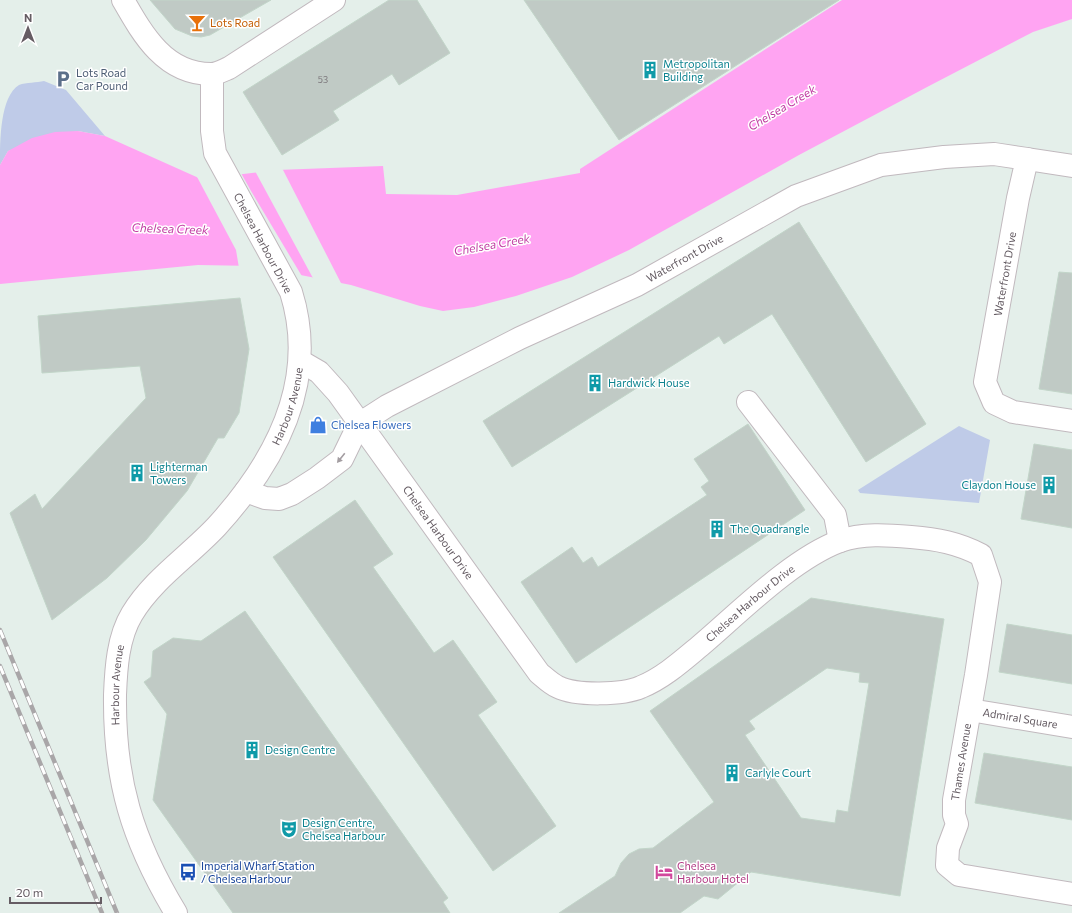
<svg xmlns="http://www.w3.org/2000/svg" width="1072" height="913" font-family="Commissioner,sans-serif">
<rect width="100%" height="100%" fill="#e4efea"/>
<path fill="#bfcbe8" d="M44,81L66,90L105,136L78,131L8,151L0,165C0,140 0,97 19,85C26,82 37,83 44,81Z
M959,426L990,440L979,503L860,493L858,490Z"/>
<path fill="#ffa4f2" d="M842,0H1072V19L1033,32L929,86L799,155L629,250L572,277L516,296L474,307L443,311L420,306L351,285L255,266L198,265L0,284V165L8,151L32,138L55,132L78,131L105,136L201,179L277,170L383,166L386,194L457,195L580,173V169Z"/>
<path fill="#e4efea" d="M282,168L342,285L314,280L255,171Z
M241,173L251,191L303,278L254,268H239L236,250L196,175L201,177Z"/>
<path fill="#c0cac5" stroke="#c2d5c9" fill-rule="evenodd" d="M150,0H271L210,35L201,37L192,36L175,29Z
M389,0H417L450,53L399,85L392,74L333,111L339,120L282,155L243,92Z
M524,0H839L619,140Z
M799,222L926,424L866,462L772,314L724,344L719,336L512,467L483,421Z
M1059,272L1072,273V394L1039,389Z
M240,298L249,349L239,413L224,438H218L187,491L146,540L107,578L52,620L10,513L35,494L42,509L146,398L140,366L42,373L38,316Z
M748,424L805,510L576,663L521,582L572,547L583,563L592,557L598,567L707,495L701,487L709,481L694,459Z
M1034,444L1072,450V528L1021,519Z
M355,500L393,554L373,567L434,653L453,640L497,702L478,715L556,826L493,871L273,557Z
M811,598L944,619L900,896L751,872L718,899L704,896L680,913H559L615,876L621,863L629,854L639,849L653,848L714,802L650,711ZM827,668L860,673L859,682L869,683L848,812L837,810L835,823L801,818L745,735L755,729L749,721Z
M245,611L448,898L443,902L450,913H233L153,800L167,714L144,682L151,677L153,651L173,638L201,641Z
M1007,624L1072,635V684L999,672Z
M984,753L1072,767V820L975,803Z"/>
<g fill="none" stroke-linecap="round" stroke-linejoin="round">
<g stroke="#c1b9be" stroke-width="24">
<g id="minor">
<path d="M123,0C143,35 165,74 211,74C217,74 224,70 229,68L334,0"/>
<path d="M1027,159L1072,166"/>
<path id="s1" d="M300,361L319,372L338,393L539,673C545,678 551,684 558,687C576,696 623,695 641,687C663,678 682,661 700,646C740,612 792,559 840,541C862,533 888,535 911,537C937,539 958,543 981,555L990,582L976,675L954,800V815L957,824L948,848L947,865L959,875L1072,894"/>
<path d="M748,402L835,515L840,541"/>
<path id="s2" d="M246,491L265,498L279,499L292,494L317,478L342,459L359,424L387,406L520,338L637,285L796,196L881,165L944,157L994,154L1027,159L1018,198L985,382L994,403L1013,412L1072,421"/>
<path id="s3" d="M970,710L1072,727"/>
<path id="s4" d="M176,913C132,840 114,780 115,695C116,668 118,637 132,614C153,579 189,556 217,526C276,461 319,381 291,292L215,153L212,131V74"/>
</g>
</g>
<use href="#minor" stroke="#fff" stroke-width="22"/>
<g stroke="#a9a6a8" stroke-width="4.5">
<path id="rail" d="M0,630L117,913
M0,666L102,913"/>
</g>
<use href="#rail" stroke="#fff" stroke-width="3" stroke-dasharray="9" stroke-linecap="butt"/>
</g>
<defs><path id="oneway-solid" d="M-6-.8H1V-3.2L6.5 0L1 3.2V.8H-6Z"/></defs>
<use fill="#a39da1" href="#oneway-solid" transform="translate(341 458) rotate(129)"/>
<defs>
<g id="bar-bare" transform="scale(1.38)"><path d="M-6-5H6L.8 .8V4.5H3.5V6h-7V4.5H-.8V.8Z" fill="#e8710a" stroke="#fff" stroke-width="2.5" paint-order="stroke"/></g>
<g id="building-bare" transform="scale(1.38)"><path d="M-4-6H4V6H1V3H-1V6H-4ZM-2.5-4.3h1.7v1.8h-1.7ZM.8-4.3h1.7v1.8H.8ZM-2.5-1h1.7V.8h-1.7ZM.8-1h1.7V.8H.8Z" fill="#0f9aa8" stroke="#fff" stroke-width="2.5" paint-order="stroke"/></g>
<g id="parking-bare" transform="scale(1.38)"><path d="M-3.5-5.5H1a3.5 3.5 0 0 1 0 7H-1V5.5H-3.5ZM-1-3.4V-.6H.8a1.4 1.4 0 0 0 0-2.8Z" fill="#5c6f8a" stroke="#fff" stroke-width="2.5" paint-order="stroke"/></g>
<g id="shop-bare" transform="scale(1.38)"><path d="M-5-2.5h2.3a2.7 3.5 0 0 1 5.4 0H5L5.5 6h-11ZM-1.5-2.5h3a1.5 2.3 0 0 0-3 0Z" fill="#3f7fe0" stroke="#fff" stroke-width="2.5" paint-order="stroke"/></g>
<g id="theatre-bare" transform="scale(1.38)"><path d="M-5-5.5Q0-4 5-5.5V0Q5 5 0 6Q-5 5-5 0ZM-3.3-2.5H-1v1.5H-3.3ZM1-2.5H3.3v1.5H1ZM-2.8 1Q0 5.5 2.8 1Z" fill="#0f9aa8" stroke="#fff" stroke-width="2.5" paint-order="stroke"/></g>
<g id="bus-bare" transform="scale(1.38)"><path d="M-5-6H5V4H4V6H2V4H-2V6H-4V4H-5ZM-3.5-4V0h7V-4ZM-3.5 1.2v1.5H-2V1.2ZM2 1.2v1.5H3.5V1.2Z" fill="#1a4fb4" stroke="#fff" stroke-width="2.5" paint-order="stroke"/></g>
<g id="hotel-bare" transform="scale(1.38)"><path d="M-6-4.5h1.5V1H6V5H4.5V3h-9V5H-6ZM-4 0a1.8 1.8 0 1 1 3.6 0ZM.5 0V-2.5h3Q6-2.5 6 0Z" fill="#d1479c" stroke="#fff" stroke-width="2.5" paint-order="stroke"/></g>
</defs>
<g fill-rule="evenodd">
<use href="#bar-bare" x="197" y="23"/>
<use href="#building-bare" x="650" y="70"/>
<use href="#parking-bare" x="63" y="79"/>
<use href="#building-bare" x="595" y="383"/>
<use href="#shop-bare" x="318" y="425"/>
<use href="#building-bare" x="137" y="473"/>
<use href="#building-bare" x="1049" y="485"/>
<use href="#building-bare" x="717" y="529"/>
<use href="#building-bare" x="252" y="750"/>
<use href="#building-bare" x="732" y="773"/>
<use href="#theatre-bare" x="289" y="829"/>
<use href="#bus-bare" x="188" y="872"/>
<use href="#hotel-bare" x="664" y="872"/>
</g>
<g text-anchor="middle" stroke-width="3" stroke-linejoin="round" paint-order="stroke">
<g font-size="9" fill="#7c787c">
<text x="323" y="83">53</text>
</g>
<g font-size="11" fill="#c56008" stroke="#fff" text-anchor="start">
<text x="210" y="27">Lots Road</text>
</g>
<g font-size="11" fill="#0d838f" stroke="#fff" text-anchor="start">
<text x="663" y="68">Metropolitan<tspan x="663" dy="13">Building</tspan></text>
<text x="608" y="387">Hardwick House</text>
<text x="150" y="471">Lighterman<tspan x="150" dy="13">Towers</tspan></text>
<text x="1036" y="489" text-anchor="end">Claydon House</text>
<text x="730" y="533">The Quadrangle</text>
<text x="265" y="754">Design Centre</text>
<text x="745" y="777">Carlyle Court</text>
<text x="302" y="827">Design Centre,<tspan x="302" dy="13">Chelsea Harbour</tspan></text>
</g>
<g font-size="11" fill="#4e5e75" stroke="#fff" text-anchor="start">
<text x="76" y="77">Lots Road<tspan x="76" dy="13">Car Pound</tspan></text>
</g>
<g font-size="11" fill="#655c63" stroke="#fff">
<text transform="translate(263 243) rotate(62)" y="4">Chelsea Harbour Drive</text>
<text dy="4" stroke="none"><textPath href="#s2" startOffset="514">Waterfront Drive</textPath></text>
<text transform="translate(1005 274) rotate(-80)" y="4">Waterfront Drive</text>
<text dy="4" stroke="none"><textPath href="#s4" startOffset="577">Harbour Avenue</textPath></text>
<text dy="4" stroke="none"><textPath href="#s1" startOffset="222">Chelsea Harbour Drive</textPath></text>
<text dy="4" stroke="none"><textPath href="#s1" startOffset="641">Chelsea Harbour Drive</textPath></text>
<text dy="4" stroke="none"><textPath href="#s4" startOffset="240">Harbour Avenue</textPath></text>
<text dy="4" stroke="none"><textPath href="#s3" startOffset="51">Admiral Square</textPath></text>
<text transform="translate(961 762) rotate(-81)" y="4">Thames Avenue</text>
</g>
<g font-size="11" fill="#366cbe" stroke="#fff" text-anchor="start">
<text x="331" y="429">Chelsea Flowers</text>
</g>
<g font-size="11" fill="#164399" stroke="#fff" text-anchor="start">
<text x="201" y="870">Imperial Wharf Station<tspan x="201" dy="13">/ Chelsea Harbour</tspan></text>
</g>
<g font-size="11" fill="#b23c85" stroke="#fff" text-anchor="start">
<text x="677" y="870">Chelsea<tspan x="677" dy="13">Harbour Hotel</tspan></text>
</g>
<g font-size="12" font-style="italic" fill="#c13da3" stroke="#fff">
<text transform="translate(782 108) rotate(-31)" y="4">Chelsea Creek</text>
<text transform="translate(170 229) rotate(2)" y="4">Chelsea Creek</text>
<text transform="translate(492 245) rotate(-10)" y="4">Chelsea Creek</text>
</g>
</g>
<g transform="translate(28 28)" stroke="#ffffff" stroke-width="3" paint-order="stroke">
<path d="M0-3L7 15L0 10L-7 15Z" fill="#655c63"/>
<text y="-6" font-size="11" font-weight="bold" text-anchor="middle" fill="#655c63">N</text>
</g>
<path d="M10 897v6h91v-6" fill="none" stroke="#655c63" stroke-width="2"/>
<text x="16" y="897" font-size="12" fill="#655c63" stroke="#ffffff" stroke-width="3" paint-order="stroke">20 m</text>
</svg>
